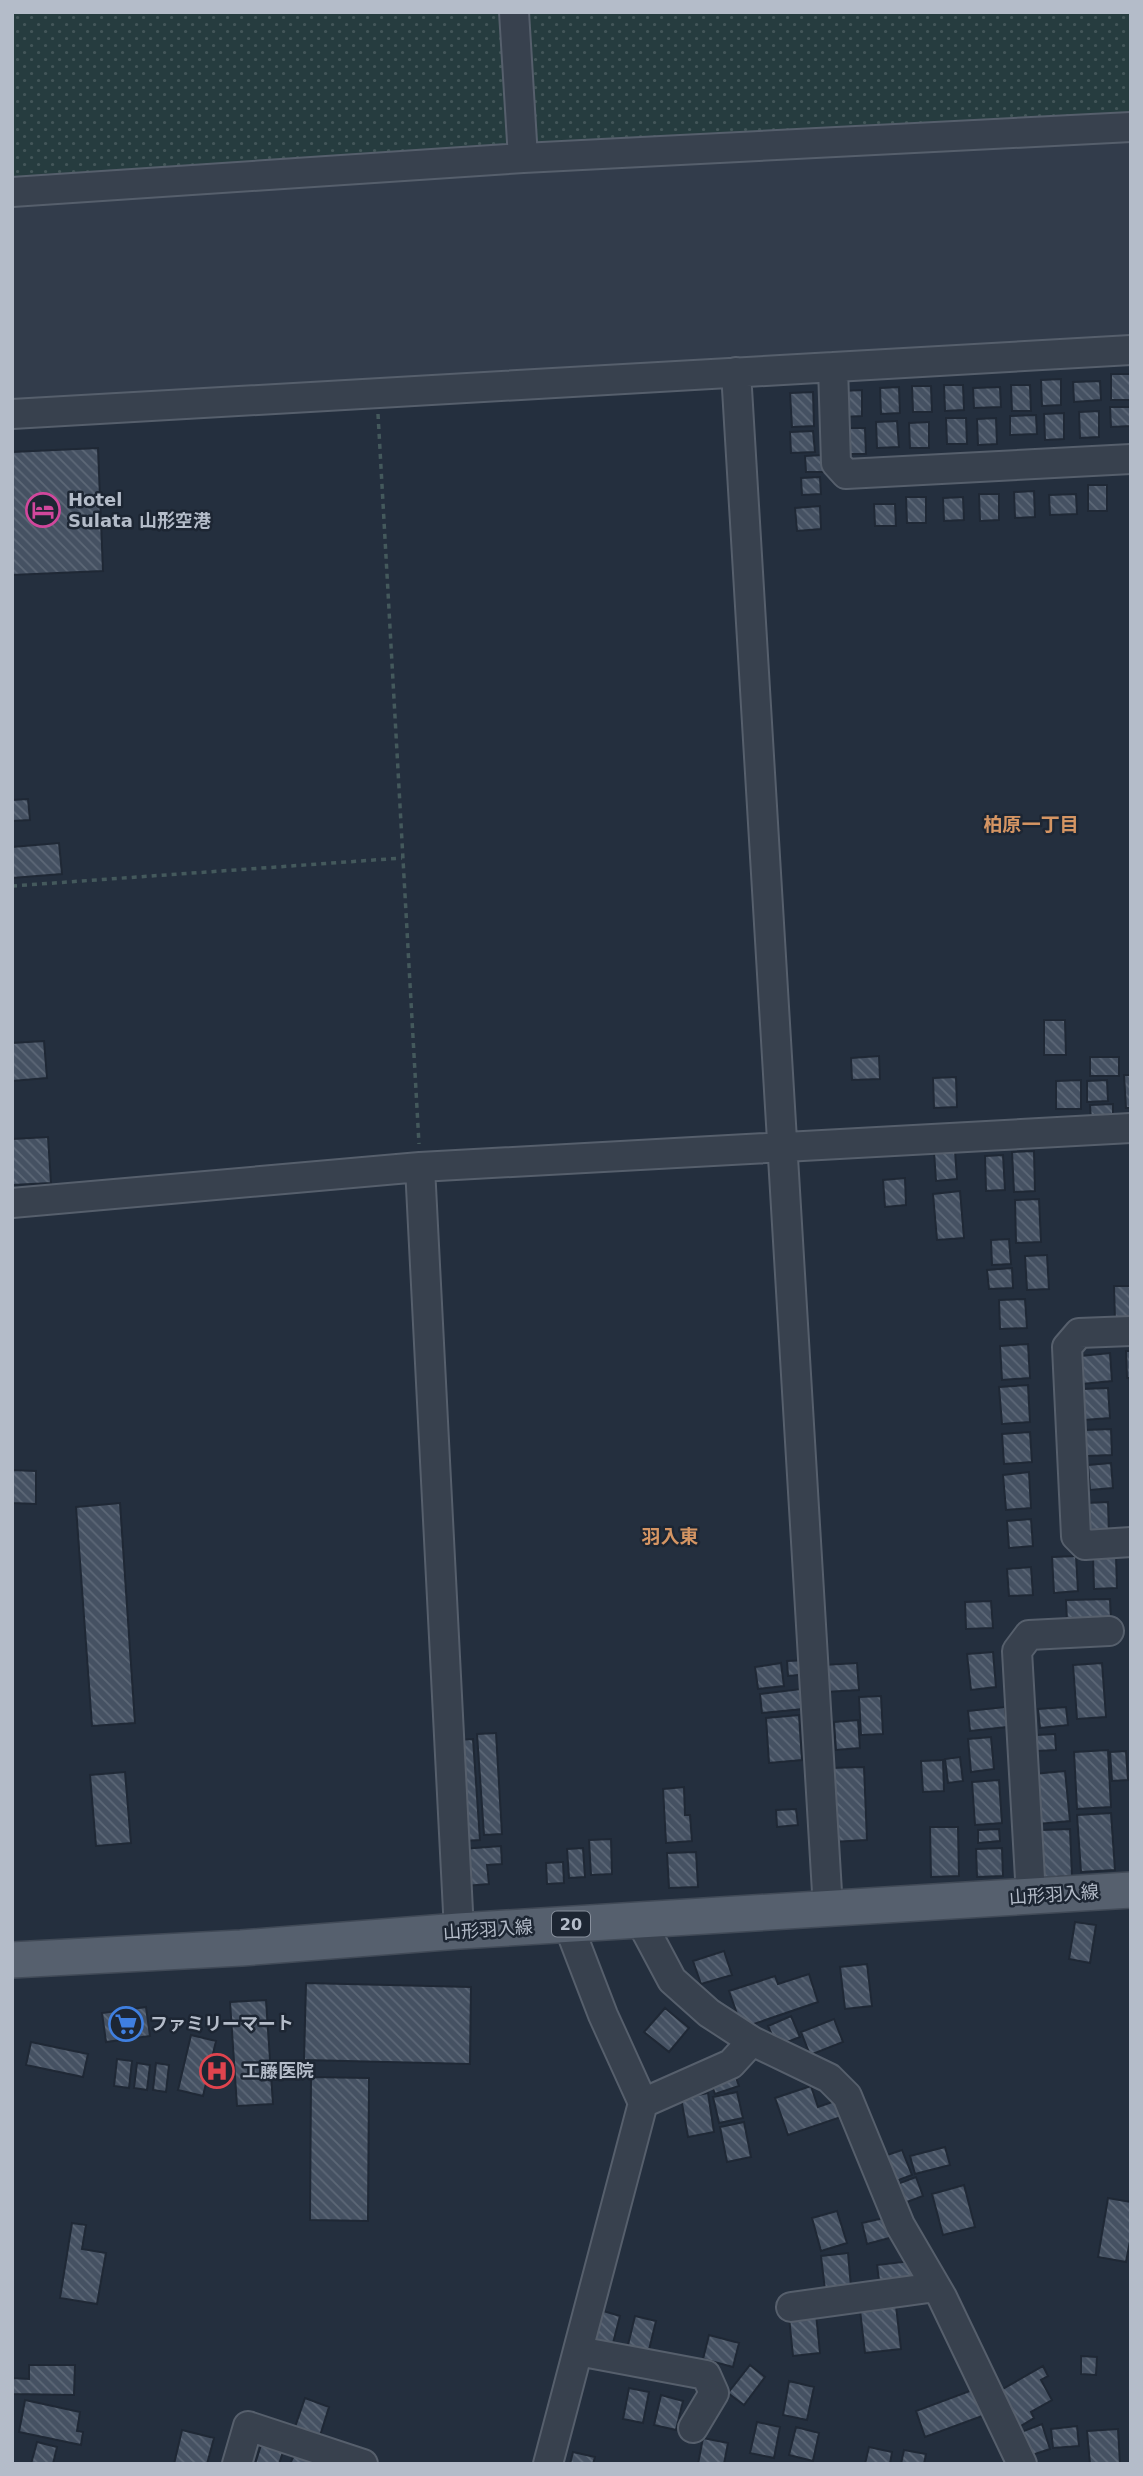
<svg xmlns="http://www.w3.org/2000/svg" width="1143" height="2476" font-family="'DejaVu Sans','Noto Sans JP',sans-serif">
<defs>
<pattern id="grass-dots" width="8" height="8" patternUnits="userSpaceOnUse" patternTransform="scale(1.75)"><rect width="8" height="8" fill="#263c3f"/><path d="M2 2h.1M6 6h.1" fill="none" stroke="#435659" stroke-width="1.8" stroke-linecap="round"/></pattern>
<pattern id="building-back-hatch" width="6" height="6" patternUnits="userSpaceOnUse" patternTransform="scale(1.75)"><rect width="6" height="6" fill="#455162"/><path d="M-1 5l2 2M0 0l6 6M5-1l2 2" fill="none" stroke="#5d6877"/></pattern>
</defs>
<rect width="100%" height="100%" fill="#242f3e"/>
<path fill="#323c4b" d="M12,12H1131V342L12,406Z"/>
<path fill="url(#grass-dots)" d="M12,12H502L507,150L12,180Z
M521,12H1131V115L529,147Z"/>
<path fill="url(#building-back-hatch)" stroke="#1f2835" stroke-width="2" d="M1111,374H1130L1131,400H1111Z
M1061,379V405L1042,406L1041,380Z
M1100,381L1101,400L1074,402L1073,382Z
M944,385H963L964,410L945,411Z
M1011,385H1030L1031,411H1012Z
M912,386H931L932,412H913Z
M899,387L900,413L881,414L880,388Z
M1000,387L1001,407L974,408L973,388Z
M862,390V416L843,417L842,391Z
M813,392L814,426L792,427L790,393Z
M1110,407H1131V426L1111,427Z
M1099,411V437L1080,438L1079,412Z
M1064,413V439L1045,440L1044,414Z
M1036,415L1037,434L1010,435V416Z
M946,418H966L967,444H947Z
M996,418L997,444L978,445L977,419Z
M897,421L899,447L877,448L876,422Z
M929,422V448H910L909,423Z
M846,428H865L866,454H846Z
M813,431L815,452L791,453L790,432Z
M98,448L103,571L12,575V452Z
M823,455L824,472H806L805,456Z
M820,477L821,494L802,495L801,478Z
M1088,485H1107V511H1088Z
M1034,491L1035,517L1015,518L1014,492Z
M979,494H999V520L980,521Z
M1076,494L1077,514L1050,515L1049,495Z
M906,497H926V523H907Z
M963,497L964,520L944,521L943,498Z
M874,504H895L896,526H875Z
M820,506L821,529L797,531L795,508Z
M28,799L30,820L12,821V800Z
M59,843L62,874L12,878V847Z
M1044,1020H1065L1066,1055H1044Z
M44,1041L47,1078L12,1081V1043Z
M879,1056L880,1079L852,1080L851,1058Z
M1090,1057H1119V1076H1090Z
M1124,1075H1131V1108H1126Z
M956,1077L957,1107L934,1108L933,1078Z
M1081,1080V1109H1056V1081Z
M1107,1080L1108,1101L1087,1102V1081Z
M1113,1104V1121H1091L1090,1105Z
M48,1137L51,1183L12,1185V1139Z
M955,1151L957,1179L936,1181L934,1152Z
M1034,1151L1035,1191L1014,1192L1012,1152Z
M1003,1155L1005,1190L986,1191L985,1156Z
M905,1178L906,1205L885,1207L883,1180Z
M960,1191L964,1238L937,1240L933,1194Z
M1039,1199L1041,1242L1016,1243L1015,1200Z
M1009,1239L1011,1264L992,1265L991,1240Z
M1047,1255L1049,1289L1027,1290L1025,1256Z
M1012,1268L1013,1288L989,1289L987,1270Z
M1114,1286H1131V1321H1115Z
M1025,1299L1027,1328L1000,1329L999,1300Z
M1028,1344L1030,1378L1002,1380L1000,1346Z
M1126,1351H1131V1378H1127Z
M1110,1353L1112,1381L1082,1384L1080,1356Z
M1028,1385L1030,1422L1002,1424L999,1387Z
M1108,1388L1110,1418L1084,1420L1082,1389Z
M1111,1429L1112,1455L1086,1456L1084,1430Z
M1030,1432L1032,1462L1004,1464L1002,1434Z
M1111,1463L1113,1488L1090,1490L1088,1465Z
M12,1470L36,1471V1504L12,1503Z
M1029,1472L1031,1508L1006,1510L1003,1475Z
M1108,1502L1109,1534L1088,1535L1086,1503Z
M120,1503L135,1723L92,1726L76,1507Z
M1031,1519L1033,1546L1009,1548L1007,1521Z
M1116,1555L1117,1588L1094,1589L1093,1556Z
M1076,1556L1078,1591L1054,1593L1052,1557Z
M1031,1567L1033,1595L1009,1596L1007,1569Z
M1110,1599L1111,1621H1067L1066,1600Z
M991,1601L993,1628L966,1629L965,1602Z
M993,1652L996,1687L971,1690L967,1654Z
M808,1660L809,1674L788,1676L787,1661Z
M781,1663L784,1686L758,1689L755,1667Z
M857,1663L859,1690L825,1692L823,1665Z
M1102,1663L1106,1717L1077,1719L1073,1665Z
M801,1689L803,1709L762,1713L760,1694Z
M881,1696L883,1734L861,1735L859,1697Z
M1005,1707L1007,1727L970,1731L968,1711Z
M1066,1707L1068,1725L1040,1728L1038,1709Z
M799,1715L802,1760L769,1763L766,1718Z
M858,1720L860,1748L836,1750L834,1722Z
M496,1733L502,1834L484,1835L477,1734Z
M1055,1734L1056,1750L1037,1751L1036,1735Z
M991,1737L994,1769L971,1772L968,1739Z
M473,1739L480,1840L463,1841L456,1740Z
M1108,1750L1111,1807L1077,1809L1074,1752Z
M1126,1751L1128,1780L1112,1781L1110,1752Z
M960,1757L963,1781L948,1783L945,1759Z
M943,1760L944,1791L923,1792L921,1761Z
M864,1767L867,1840L832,1842L829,1768Z
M1065,1771L1070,1821L1038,1824L1033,1774Z
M125,1772L131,1843L96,1846L90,1775Z
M999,1780L1002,1823L975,1825L972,1782Z
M684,1787L685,1815H690L692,1841L666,1843L663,1789Z
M796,1809L798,1825L777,1827L776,1810Z
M1111,1813L1115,1870L1081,1872L1077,1815Z
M930,1827H958L959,1876L931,1877Z
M999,1829L1000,1841L978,1843V1830Z
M1070,1829L1072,1876L1042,1878L1040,1830Z
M611,1839L612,1874L591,1875L589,1840Z
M501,1846L502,1864L487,1865L489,1884L465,1886L462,1849Z
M583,1848L585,1877L569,1878L567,1849Z
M1002,1848L1003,1876L977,1877L976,1849Z
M696,1852L698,1887L669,1888L667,1853Z
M563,1862L564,1883L547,1884L546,1863Z
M1075,1922L1096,1925L1090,1963L1069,1959Z
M724,1951L732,1975L701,1984L693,1961Z
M867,1964L872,2006L845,2009L840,1967Z
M809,1974L818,2002L742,2028L729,1991L775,1976L778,1984Z
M306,1983L471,1987L470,2064L304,2060Z
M266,2000L273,2104L237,2106L230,2002Z
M146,2007L150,2036L106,2042L102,2013Z
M665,2008L689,2028L669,2052L644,2032Z
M791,2016L800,2037L777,2046L768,2026Z
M834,2019L843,2042L810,2055L801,2032Z
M191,2035L216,2041L203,2096L178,2090Z
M31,2042L88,2054L83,2077L26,2065Z
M117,2059L132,2061L129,2088L114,2086Z
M137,2063L150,2065L147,2090L134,2088Z
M156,2063L169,2065L166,2092L153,2090Z
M733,2070L739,2086L715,2094L709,2078Z
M311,2077L369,2078L368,2221L310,2220Z
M811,2086L818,2107L838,2100L844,2116L788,2135L775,2098Z
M737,2092L743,2118L719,2123L713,2097Z
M708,2093L714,2132L688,2137L681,2098Z
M744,2122L751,2157L727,2162L720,2127Z
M945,2147L950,2165L915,2174L910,2156Z
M902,2150L912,2175L888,2184L878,2158Z
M916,2177L923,2196L899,2205L892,2186Z
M964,2185L975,2227L943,2235L932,2194Z
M1108,2198L1131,2202V2236L1126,2262L1098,2257Z
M837,2211L847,2243L821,2251L812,2218Z
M888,2217L893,2237L867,2244L862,2223Z
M72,2223L86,2225L82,2249L106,2253L97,2304L60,2298Z
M848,2253L851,2287L825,2290L821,2256Z
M911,2261L914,2283L880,2288L877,2265Z
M896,2306L901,2349L865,2353L860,2310Z
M600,2310L620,2316L612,2347L592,2342Z
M816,2314L820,2353L793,2356L789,2317Z
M635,2316L656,2321L648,2354L627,2349Z
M709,2335L739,2343L733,2367L703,2359Z
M1081,2356L1097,2357L1096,2375L1081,2374Z
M29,2365H75L74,2395L12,2394V2378L29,2379Z
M750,2365L765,2377L744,2405L728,2393Z
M1043,2366L1048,2376L1041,2380L1052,2400L1031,2412L1034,2418L1014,2430L994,2394Z
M789,2381L814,2387L807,2420L783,2415Z
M629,2388L649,2392L643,2423L623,2419Z
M975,2389L985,2415L925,2437L916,2411Z
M661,2395L683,2401L676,2430L654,2425Z
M305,2398L329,2407L319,2439L294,2430Z
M25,2400L80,2412L77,2431L83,2432L81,2445L19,2432Z
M757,2422L780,2427L774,2458L750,2453Z
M1042,2424L1050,2449L1029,2456L1021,2432Z
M1077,2426L1079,2446L1053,2448L1051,2429Z
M796,2427L819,2433L813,2461L789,2455Z
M1118,2429L1120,2464H1090L1087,2431Z
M182,2430L214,2438L207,2464H174Z
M703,2438L728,2443L724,2464H698Z
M37,2442L57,2447L53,2464H31Z
M261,2445L283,2452L279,2464H255Z
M869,2447L892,2452L890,2464H865Z
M904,2450L926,2454L924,2464H901Z
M573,2452L595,2457L593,2464H570Z
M294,2455L316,2464H290Z"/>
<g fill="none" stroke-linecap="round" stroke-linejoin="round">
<g stroke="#565f6c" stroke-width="32">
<path id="minor" d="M514,12L523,158
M12,192L523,158L1131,127
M833,367L836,463L846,474L1131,459
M736,372L828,1909
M12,414L1131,350
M420,1167L459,1931
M12,1203L420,1167L1131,1128
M1131,1331L1079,1333L1067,1347L1076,1536L1085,1545L1131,1542
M1031,1896L1017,1651L1029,1635L1109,1631
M640,1920L672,1980L709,2013L752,2041L829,2078L847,2096L900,2225L942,2297L1022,2464
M643,2103L731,2064L752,2041
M791,2307L936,2287
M578,2351L706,2375L714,2393L693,2428
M237,2464L248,2426L363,2464
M548,2464L643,2103L603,2015L568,1924"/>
</g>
<g stroke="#414a57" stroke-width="38">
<path id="major" d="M12,1960L241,1948L459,1931L1131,1890"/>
</g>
<path stroke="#44595c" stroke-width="3.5" stroke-dasharray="5 5" stroke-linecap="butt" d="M378,414L419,1144
M12,886L402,858"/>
<use href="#minor" stroke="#38414e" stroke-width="28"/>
<use href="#major" stroke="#56606e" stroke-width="35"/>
</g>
<defs>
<g id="hotel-ring" transform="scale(1.75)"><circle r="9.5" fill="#1d2633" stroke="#d1479c" stroke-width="1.5"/><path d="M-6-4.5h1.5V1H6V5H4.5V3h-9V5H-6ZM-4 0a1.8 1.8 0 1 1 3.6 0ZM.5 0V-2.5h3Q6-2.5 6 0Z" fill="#d1479c"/></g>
<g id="supermarket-ring" transform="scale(1.75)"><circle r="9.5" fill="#1d2633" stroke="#3f7fe0" stroke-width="1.5"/><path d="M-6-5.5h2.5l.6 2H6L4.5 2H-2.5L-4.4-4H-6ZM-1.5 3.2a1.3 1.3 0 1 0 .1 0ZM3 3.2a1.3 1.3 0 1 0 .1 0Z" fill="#3f7fe0"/></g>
<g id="hospital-ring" transform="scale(1.75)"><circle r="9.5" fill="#1d2633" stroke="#e0444e" stroke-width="1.5"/><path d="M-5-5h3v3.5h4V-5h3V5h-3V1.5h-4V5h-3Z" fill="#e0444e"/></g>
</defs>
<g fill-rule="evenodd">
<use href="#hotel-ring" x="43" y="510"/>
<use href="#supermarket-ring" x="126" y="2024"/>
<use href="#hospital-ring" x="217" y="2071"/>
</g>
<g text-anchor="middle" stroke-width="5" stroke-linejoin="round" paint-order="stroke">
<rect fill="#1d2633" stroke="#878f9c" stroke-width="2" x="552" y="1911.5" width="38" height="25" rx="5"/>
<g font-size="16" font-weight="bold" fill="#b4bcc9">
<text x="571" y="1930">20</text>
</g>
<g font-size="18" font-weight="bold" fill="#b4bcc9" stroke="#1d2633" text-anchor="start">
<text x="68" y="506">Hotel<tspan x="68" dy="21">Sulata 山形空港</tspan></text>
<text x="150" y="2030">ファミリーマート</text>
<text x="242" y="2077">工藤医院</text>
</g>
<g font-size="18" fill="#b4bcc9" stroke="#1d2633">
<text transform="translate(1054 1895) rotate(-4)" y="6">山形羽入線</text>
<text transform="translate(488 1930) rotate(-4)" y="6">山形羽入線</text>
</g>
<g font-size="19" font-weight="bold" fill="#d59563" stroke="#1d2633">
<text x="1031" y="831">柏原一丁目</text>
<text x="670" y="1543">羽入東</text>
</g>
</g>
<rect width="1143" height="2476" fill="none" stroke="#b4bcc9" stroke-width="28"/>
</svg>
